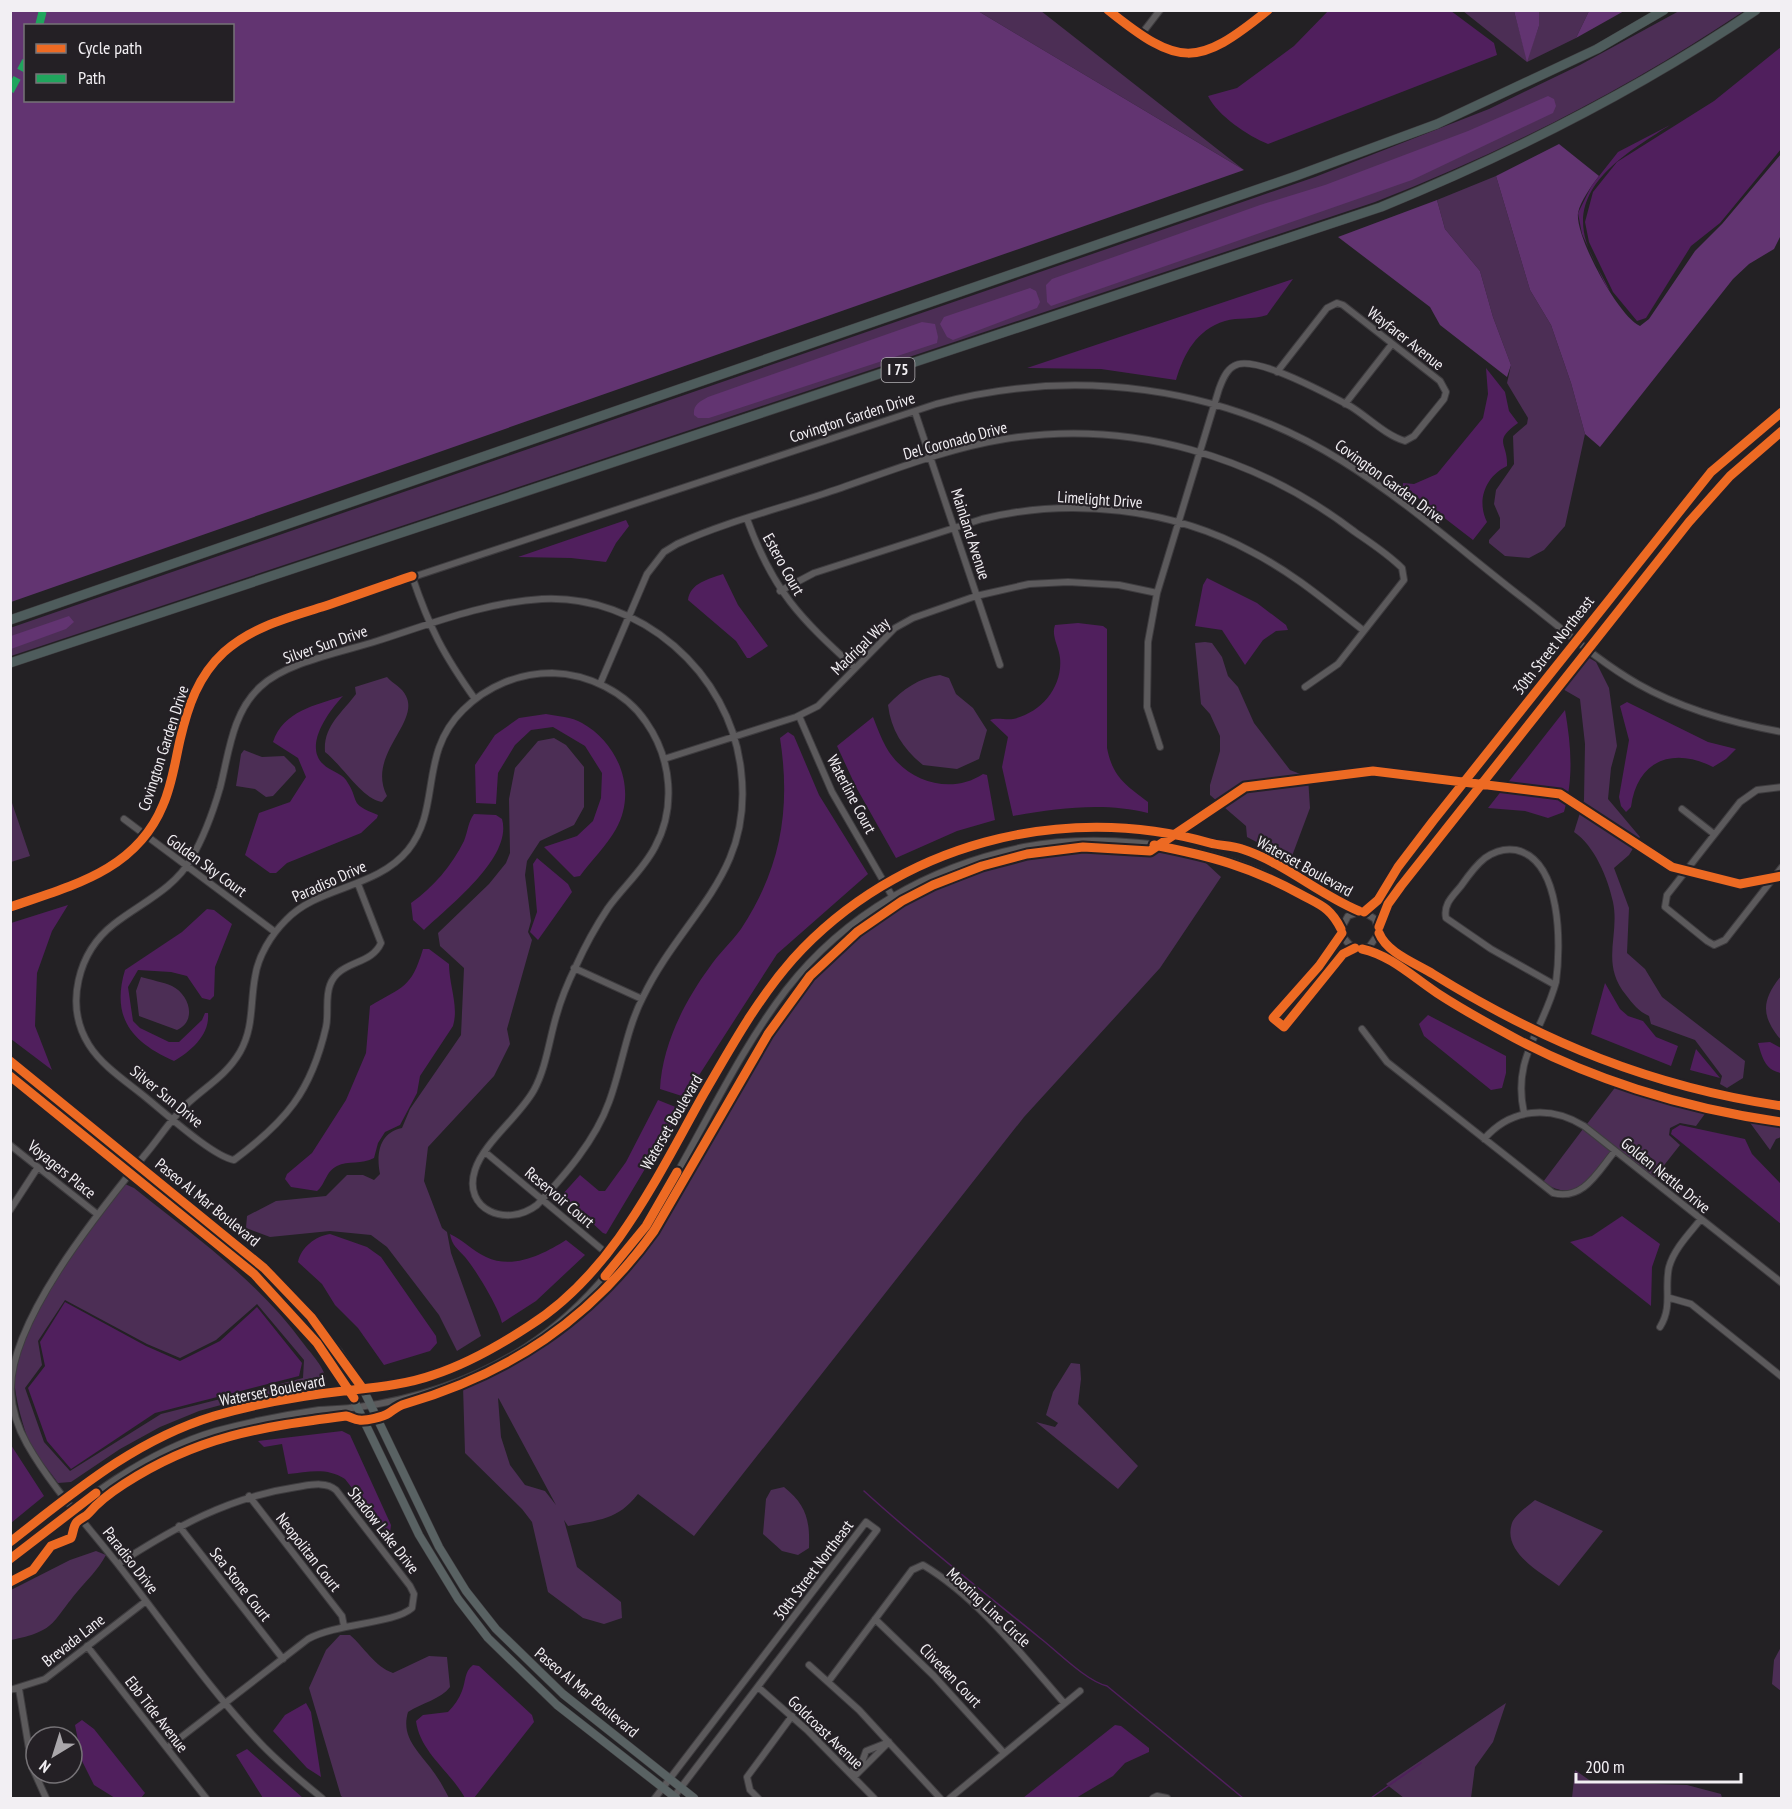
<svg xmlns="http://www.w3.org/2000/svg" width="1792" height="1809" font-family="'PT Sans Narrow',sans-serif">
<rect width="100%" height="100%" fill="#232124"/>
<path fill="#4c2e55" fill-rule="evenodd" d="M978,11H1041L1244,170L1229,161Z
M1463,11H1514L1527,59L1539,26V11H1589L1576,38L1527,62Z
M1679,11H1744C1629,88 1504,152 1375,202L11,656L10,628L1315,177L1489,109L1580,65Z
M1496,176L1530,290L1551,325L1571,383L1585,434L1565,526L1544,550L1529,558L1505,556L1489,543V540L1500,528V518L1494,504L1496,490L1514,464L1513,436L1527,424L1528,418L1507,383L1511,365L1493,317L1480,271L1445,229L1437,200Z
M1205,642L1212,643L1222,657L1228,676L1238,687L1254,723L1290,770L1308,777L1310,808L1292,856L1274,851L1247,837L1246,826L1210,795V785L1220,751V736L1210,714L1201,704L1195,643Z
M1586,656L1596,662L1609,688L1617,746L1611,768L1608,799L1640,837L1629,855L1614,868L1629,908L1627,953L1645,969L1662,997L1745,1061L1743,1078L1727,1088L1720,1084L1722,1076L1695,1040L1651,1024L1649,1016C1638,1011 1633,1004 1626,995C1600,963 1620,936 1613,902C1608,878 1594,845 1574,832L1584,800L1585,744L1580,699L1561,688Z
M940,675L949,678L956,694L973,708L987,730L979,759L957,769L923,765C903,749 891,730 888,705C903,689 919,678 940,675Z
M387,677C393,684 402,687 406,696C420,723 366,755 387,796L382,802C362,799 343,766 325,752C323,726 342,713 356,694L355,687Z
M554,738L566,745L584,767V807L574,825L540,841L527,861L525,875L531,921L528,932L532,940L507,1029L510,1044L494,1076L428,1147L424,1181L442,1228L447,1232L451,1253L481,1336L457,1351L439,1315L387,1247L371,1235L330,1231L270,1237L246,1228L247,1216L276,1201L326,1196L347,1175H363L374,1180L380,1174C376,1154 379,1133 402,1128L410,1109L461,1035L464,968L440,946L438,933L489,884L506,863L510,853L509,799L515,768L538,741Z
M244,750L262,757L284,756L295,767L296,771L273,796L266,797L255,789L236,786L241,754Z
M10,797L30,856L11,862H10Z
M1070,841L1142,844L1195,853L1221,877L1160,968L1024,1117L694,1536L638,1494C618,1520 598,1520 568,1526L564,1520L577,1567L621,1602L622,1618L604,1624L583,1618L548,1592L532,1522L522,1509L465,1453L463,1386L501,1367L554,1335L594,1302L633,1261L644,1254L743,1081L794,997L856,933L902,901L983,857ZM498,1398L499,1399L556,1505L545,1491L525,1485L510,1465L501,1437Z
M1781,976V1040C1761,1016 1761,1001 1781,976Z
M141,977C151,980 163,982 172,986C190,995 197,1021 177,1030L139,1016L136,991Z
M1617,1085L1707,1111L1696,1126L1680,1123L1670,1128L1669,1135L1680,1145L1654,1178L1587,1124Z
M1748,1120L1781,1125V1137L1776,1139L1770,1150Z
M1583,1129L1611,1151C1591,1176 1577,1205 1543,1182Z
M125,1184L134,1188C193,1235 258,1281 303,1343C311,1354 325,1367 326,1381L317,1388L250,1397L199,1411L160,1427L120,1449L71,1482L58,1483C49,1470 36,1456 29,1442C23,1426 17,1404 15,1388C9,1339 91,1221 125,1184ZM65,1300L147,1344L180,1358L216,1340L257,1304L304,1360L303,1378L161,1414L70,1471L44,1442L25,1388L42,1365L38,1341Z
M1071,1363L1080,1364L1081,1379L1078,1404L1138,1466L1118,1489L1036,1422L1055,1427L1058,1423L1046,1415L1053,1392Z
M784,1487C806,1505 810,1519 809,1548L798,1555L782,1551L763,1534L766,1499L771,1490Z
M1535,1500L1603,1531L1559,1586C1540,1572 1502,1552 1512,1523C1515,1515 1528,1506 1535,1500Z
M96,1551L106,1555C98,1570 88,1579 77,1592C51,1623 56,1631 11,1640V1590L70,1560Z
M340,1635H350C365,1648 374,1666 393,1673L429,1656L447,1657L450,1687C441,1699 422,1703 408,1712C400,1739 421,1753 435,1774C440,1781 445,1790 449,1798H344L341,1796L309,1688L326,1650Z
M1781,1647V1691L1772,1684L1774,1660Z
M1506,1703L1493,1742L1475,1767L1471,1798H1404L1386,1784Z
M1575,1770L1592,1782L1687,1785L1721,1794L1722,1798H1572Z"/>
<path fill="#623471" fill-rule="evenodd" d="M10,11H978L1244,170L11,602ZM26,26H232V100H26Z
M1514,11H1539V26L1527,62Z
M1589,11V10L1624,11L1576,38Z
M1548,96L1554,99L1556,106L1553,113L1412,180L1051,306L1047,302L1046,285L1052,279L1260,205L1325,185L1468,131Z
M1559,144L1599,176C1592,185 1580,202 1578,213C1575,237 1619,317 1640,326L1649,319L1695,251L1722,224L1781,154V235L1774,249L1749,264L1733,279L1600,447L1585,434L1571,383L1551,325L1530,290L1496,176Z
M1437,200L1445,229L1480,271L1493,317L1511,365L1507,377L1440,325L1430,307L1338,237Z
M1030,288L1036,291L1040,302L1037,308L953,340L947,337L940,324L944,317Z
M922,322L935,324L938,337L937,343L709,418H698L694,415C693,405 699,402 708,397Z
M69,616L74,622L66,629L11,649V636Z"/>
<path fill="#501f5d" d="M1329,10L1451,11L1494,43L1497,55L1268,144C1248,136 1218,116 1208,96L1237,88L1294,46Z
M1781,47V149L1720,223L1691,246L1646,318L1637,321L1613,292L1589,242L1585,222L1593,192L1617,162L1714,101Z
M1670,125C1630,151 1569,184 1586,241C1591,258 1602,275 1610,291L1605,284L1582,234L1578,213L1592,185L1618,152Z
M1293,279L1267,315C1253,320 1238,317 1225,321C1196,330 1184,354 1176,380L1101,369L1027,368Z
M1486,368L1505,392L1509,411L1518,423C1492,442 1508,442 1507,466C1486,476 1476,500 1487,522L1473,540L1403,486V483L1414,484L1437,474L1483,418L1488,394Z
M626,520L629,526L616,543L606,562L571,558L518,557Z
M723,574L738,605L768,646L750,658H747L736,641L688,600C690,583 709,579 723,574Z
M1207,578L1257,603L1286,625L1288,630L1276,631L1263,640L1245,665L1222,630L1195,626L1203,585Z
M1078,623L1103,626L1107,629V748C1113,778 1126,785 1148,802V813C1105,802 1057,808 1013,816L1002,767L1008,737L990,720C996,717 1005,720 1013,719C1041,713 1063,687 1060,658C1059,647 1051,636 1055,625Z
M343,696C330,710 303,745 323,764C330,771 341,773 346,780C361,802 347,803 378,815L377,818L361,833L287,863L276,873H270L245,855L259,813L290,802L306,777L298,758L273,742C283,711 316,705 343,696Z
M1627,702L1708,742L1736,749L1726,759L1713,767C1672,746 1637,761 1631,807L1626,812L1621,806L1619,797L1629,740L1620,706Z
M1565,710C1571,745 1574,777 1564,812L1548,818L1525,811L1488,808Z
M546,714C557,716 572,717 582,723C618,743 638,790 616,829C607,845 591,861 580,876L574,877L544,847L577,836L593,821L601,798L602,773L585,746L553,727L531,730L515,745L498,773L496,804L476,803L475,765L495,735L519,718Z
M873,717C877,727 881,738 886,747C905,781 950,796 983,774L987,775L995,820L957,831L896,858L856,787L837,746Z
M788,732L794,736L819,795L868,874L777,954L685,1097L660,1089C662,1046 684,1002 709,968C718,954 731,943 741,929C781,868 791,809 780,738Z
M474,814L496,815L502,819C513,857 450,905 424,930L413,920L411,903C433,888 452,865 464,841C468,831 468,822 474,814Z
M537,858L568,884L572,892L538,940L530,932L537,912L533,864Z
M68,905L52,931L37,973L35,1026L52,1070L11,1039V923Z
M207,909L214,910L232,924L215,967L214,996L210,1000L202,998L187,976L171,972L138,970L128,987L133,1021L140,1028L169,1042H179L202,1020L205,1013H208C210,1035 191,1051 174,1061C131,1042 111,1017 125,970L182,932Z
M423,949H429L449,964C449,985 459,1006 453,1026L420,1076L417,1093L400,1125L385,1132L378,1143L374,1158C362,1165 348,1160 337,1166C325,1172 326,1184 317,1191L291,1187L285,1179L287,1174L312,1153L346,1100L366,1053L370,1006C403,986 411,989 423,949Z
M1605,983L1620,1009L1628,1016L1643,1021L1656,1037L1678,1046L1671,1066L1591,1034Z
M1428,1015L1506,1056V1073L1502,1088L1491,1090L1424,1036L1419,1024Z
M1770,1042L1781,1048V1073C1765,1070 1762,1057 1758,1043Z
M1696,1049L1720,1078L1690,1070Z
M658,1100L678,1108L679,1112L606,1234L603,1233L562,1195L580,1175L599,1191H605L626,1162Z
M1680,1125L1745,1139L1752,1154L1781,1184V1224L1671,1134L1672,1130Z
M1622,1216L1660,1244L1652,1267L1651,1306L1570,1242L1592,1236Z
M330,1234L367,1247L381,1257L436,1336L437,1343L430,1351L384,1365L358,1328L335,1305L322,1284L298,1262C301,1247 316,1236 330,1234Z
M450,1234C463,1240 473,1251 486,1257C513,1270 544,1254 566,1240L585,1255L536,1301L502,1323C499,1308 476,1270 465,1257C458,1249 452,1246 450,1234Z
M65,1302L146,1346L180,1361L220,1341L257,1307L302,1363L299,1376L155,1413L71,1469L47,1441L28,1388L45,1366L40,1342Z
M342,1431L350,1435L391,1525L390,1533H387L345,1479C327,1467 308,1472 288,1474L282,1444L264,1447L258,1441Z
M11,1445L44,1496L11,1523H10Z
M473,1665L479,1666L532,1715L534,1722L474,1798H465C450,1771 420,1752 416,1721L423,1715L448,1712C454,1706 459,1699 462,1691C466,1681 464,1672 473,1665Z
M306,1703L311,1712L321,1777L307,1768L273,1731L285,1715Z
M82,1720L94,1729L145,1793L141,1798H115L94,1785L82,1761L75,1725Z
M1115,1725L1121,1726L1149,1748V1752L1125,1763L1113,1776L1076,1798H1023Z
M247,1749L303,1798H263L236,1755Z"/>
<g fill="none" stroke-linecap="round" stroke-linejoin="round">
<path stroke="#501f5d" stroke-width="1.5" d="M864,1491C921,1543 981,1590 1040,1638C1057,1651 1086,1681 1107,1686L1243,1798
M1371,1798L1421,1763"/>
<g stroke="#3e3c3f" stroke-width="8">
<path id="minor" d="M1108,10C1179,67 1197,68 1268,10
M1140,36L1160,10
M1345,404L1392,344
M915,412L1000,665
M747,519C773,591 800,618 855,668
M412,576C430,629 443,654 475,699
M780,591L814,573L982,519C1070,497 1172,508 1252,552C1293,573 1328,603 1364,631
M600,684L647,574L664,552L677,544C723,523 774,510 823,494C883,474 943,449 1005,439C1131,419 1256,456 1355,532C1371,543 1388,554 1402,568L1404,580L1338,664L1305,687
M799,716L832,792L892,896
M1160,747L1147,707L1148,642L1157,593L1219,389C1222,381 1226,370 1234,366C1253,353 1329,395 1350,406C1368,417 1385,435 1405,441L1414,436L1444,399L1446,392L1440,381L1343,305L1337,303L1327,308L1277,372
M664,759L796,717L818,706L895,628L913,618L976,596L1029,584L1068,582L1119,585L1157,593
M1782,787L1757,790L1740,802L1667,895L1665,907L1707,941L1714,945L1725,940L1782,867
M1682,809L1714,834
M124,819L275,932
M10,907C50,893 94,884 127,856C204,791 150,691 256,629L936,404C1074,367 1220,385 1342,461C1405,500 1462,551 1520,596C1558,625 1596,660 1638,684C1682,709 1732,723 1782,732
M1364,912L1378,900L1398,867L1433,821L1711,472L1782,412
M1379,927L1388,904L1401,886L1689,522L1730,476L1782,431
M1342,933L1319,966L1273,1018L1284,1027L1343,954L1355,948
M1379,933C1387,953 1415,963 1433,974C1543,1042 1652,1087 1782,1106
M1363,949C1390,955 1414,978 1437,993C1457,1007 1479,1019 1500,1030C1586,1078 1685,1109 1782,1122
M574,968L642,999
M1362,1029L1387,1062L1553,1193C1584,1201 1598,1171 1615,1151
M1524,1113C1512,1058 1542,1033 1556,982C1561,946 1562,860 1516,850C1504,848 1495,851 1485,858C1476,865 1468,876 1461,886C1453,896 1443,904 1446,918L1491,949L1555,985
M1484,1139C1511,1108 1550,1105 1584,1126L1782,1283
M10,1145L97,1214
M485,1152L617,1262
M10,1210L38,1167
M1670,1298L1691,1304L1782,1377
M1660,1327C1673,1306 1664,1289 1669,1267C1674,1249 1689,1234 1701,1219
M249,1496L342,1616L344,1626
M179,1526L283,1659
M10,1542C74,1492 135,1440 214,1416C258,1403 306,1395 352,1390C379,1387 408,1384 433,1375C466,1364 500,1345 529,1327C612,1274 656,1179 702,1097C730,1049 756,1001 793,959C896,845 1062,800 1209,843C1220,846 1231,845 1242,849C1284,863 1317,894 1358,911
M10,1559C73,1509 137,1454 216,1431C249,1422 284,1415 319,1410C332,1409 346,1409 359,1407C417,1399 476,1379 526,1347C593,1304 638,1238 678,1171C712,1111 744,1045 786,990C845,914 930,866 1024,847C1092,834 1183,842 1247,867C1275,877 1301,893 1327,908C1341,919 1338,940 1355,948L1369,947L1379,933L1375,919L1362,911L1348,916L1341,929
M118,1564C175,1527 229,1497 297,1487C310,1485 326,1481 336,1490L410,1586L414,1594L412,1608C394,1624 337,1623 308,1639L167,1748
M875,1619L934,1676L1004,1753
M87,1646L206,1798
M809,1665L859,1710L940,1798
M828,1682L912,1570L923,1565C978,1598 1022,1655 1064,1703
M758,1687L807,1730L874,1798
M19,1689L32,1767L46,1798
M10,1690L45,1679L146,1601
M850,1773L862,1762L866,1751L889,1742
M854,1777L888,1743
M322,1798C302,1782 282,1765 264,1747C211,1692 167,1627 120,1567C89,1527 52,1488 27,1444C18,1428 12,1410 11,1392C8,1322 101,1209 144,1156C158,1140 170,1120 186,1105C205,1087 226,1076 240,1052C254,1027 250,1004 255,977C258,956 271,935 286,920C318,886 376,889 408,850C442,808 418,754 463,710C487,686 519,673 552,673C588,674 626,692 646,722C672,759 676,808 655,847C643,870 623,887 608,908C596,926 585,946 576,966C568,982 561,999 556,1017C549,1041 546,1068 534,1090C519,1117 484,1142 475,1170C462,1210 507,1228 537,1205C565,1175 595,1141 609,1102C622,1067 626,1030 643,997C683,914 754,875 741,770C730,672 640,594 542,599C486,602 430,624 377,641C343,652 286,662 260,687C232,713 229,753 220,788C213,812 204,837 191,859C174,889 141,903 114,924C78,952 64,1005 89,1045C101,1064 121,1078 139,1092C160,1108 211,1156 234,1160C286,1121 311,1092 326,1027C329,1014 325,998 330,985C339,960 371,966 381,943L358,884
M655,1798L866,1522L877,1530L673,1798
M758,1798L750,1790L747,1777L792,1716
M950,1798L1080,1691
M1153,1798L1157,1796L1167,1798"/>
</g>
<g stroke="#3e3c3f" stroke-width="9">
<path id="major" d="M10,1061L246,1251L287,1290L339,1352L363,1389L439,1547L466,1591L496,1629L563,1694L694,1798
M10,1076L254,1274L295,1316L335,1366L349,1390L419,1535L458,1599L488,1638L557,1705L676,1798"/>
</g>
<g stroke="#3e3c3f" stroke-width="10">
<path id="highway" d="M10,620L1296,176L1437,124L1597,49L1664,10
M10,663L1381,207C1513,153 1638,90 1756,10"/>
</g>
<use href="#minor" stroke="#5c5a5c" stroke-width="6"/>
<use href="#major" stroke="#596263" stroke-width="8"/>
<use href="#highway" stroke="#4e5c5c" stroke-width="9"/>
<path stroke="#20a55d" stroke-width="8" stroke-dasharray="15 8" stroke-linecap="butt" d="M39,26L43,10
M10,91L26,61"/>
<g stroke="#242025" stroke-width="13">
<path id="cycleway" d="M1108,10C1179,67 1197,68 1268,10
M1154,845C1210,856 1249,866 1300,894C1320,905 1330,907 1341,929
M10,907C71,886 136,871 163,805C172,785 175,762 180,740C188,706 198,676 224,652C252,627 287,618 322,607C352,597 382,586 412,576
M1364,912L1378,900L1398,867L1433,821L1711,472L1782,412
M1379,927L1388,904L1401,886L1689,522L1730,476L1782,431
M1342,933L1319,966L1273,1018L1284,1027L1343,954L1355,948
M1379,933C1387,953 1415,963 1433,974C1543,1042 1652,1087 1782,1106
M1362,949C1390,955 1413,977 1437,993C1457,1006 1478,1018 1500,1030C1585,1078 1685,1109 1782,1122
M10,1061L264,1268L311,1317L363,1389
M10,1076L254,1274L317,1343L354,1398
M605,1276L646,1226L677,1172
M10,1542C74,1492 135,1440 214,1416C258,1403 306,1395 352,1390C379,1387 408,1384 433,1375C467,1364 500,1345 529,1326C612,1274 656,1179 702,1097C730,1049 756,1001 793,959C897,844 1062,801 1210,843C1220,846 1231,845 1242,849C1285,863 1318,894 1359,911
M10,1559L96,1493
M10,1582L33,1570L51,1546L71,1538C73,1534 73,1529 75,1525C77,1519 85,1518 89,1513C99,1501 110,1493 124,1484C198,1436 261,1427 346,1416C351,1417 354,1420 359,1420C366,1421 383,1417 389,1413C395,1409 398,1406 405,1404C510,1373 590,1320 654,1231L768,1034L810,976L857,932L902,901L933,885L982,866L1027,854L1083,847L1150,851L1245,787L1373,771L1560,794L1672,867L1740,884L1782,876"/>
</g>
<use href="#cycleway" stroke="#ed6a23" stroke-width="9"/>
</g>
<g text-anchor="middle" stroke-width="4.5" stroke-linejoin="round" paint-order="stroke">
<rect fill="#242025" stroke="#b4b1b5" stroke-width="1.5" x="881.5" y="358" width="33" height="24" rx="4.5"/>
<g font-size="15" font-weight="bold" fill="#f2eff3">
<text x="898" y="375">I 75</text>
</g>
<g font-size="16" fill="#f2eff3" stroke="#242025">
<text transform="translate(1406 338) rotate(38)" y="6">Wayfarer Avenue</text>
<text transform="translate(852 417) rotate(-18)" y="6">Covington Garden Drive</text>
<text transform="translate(955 440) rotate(-15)" y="6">Del Coronado Drive</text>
<text transform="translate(1390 481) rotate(36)" y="6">Covington Garden Drive</text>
<text transform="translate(1100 499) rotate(4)" y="6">Limelight Drive</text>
<text transform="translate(971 534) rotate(72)" y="6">Mainland Avenue</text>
<text transform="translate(784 564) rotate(61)" y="6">Estero Court</text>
<text transform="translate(325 644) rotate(-19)" y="6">Silver Sun Drive</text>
<text transform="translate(1553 645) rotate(-52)" y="6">30th Street Northeast</text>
<text transform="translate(860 646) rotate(-44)" y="6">Madrigal Way</text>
<text transform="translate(163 748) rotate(-72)" y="6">Covington Garden Drive</text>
<text transform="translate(852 794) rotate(62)" y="6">Waterline Court</text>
<text transform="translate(207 865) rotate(36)" y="6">Golden Sky Court</text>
<text transform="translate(1305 866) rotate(29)" y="6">Waterset Boulevard</text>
<text transform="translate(329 881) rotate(-24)" y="6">Paradiso Drive</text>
<text transform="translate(167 1096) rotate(39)" y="6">Silver Sun Drive</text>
<text transform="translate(671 1122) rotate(-60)" y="6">Waterset Boulevard</text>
<text transform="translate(62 1169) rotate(39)" y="6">Voyagers Place</text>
<text transform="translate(1666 1175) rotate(39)" y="6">Golden Nettle Drive</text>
<text transform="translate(560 1197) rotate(40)" y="6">Reservoir Court</text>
<text transform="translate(208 1202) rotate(39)" y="6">Paseo Al Mar Boulevard</text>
<text transform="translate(272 1390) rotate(-11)" y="6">Waterset Boulevard</text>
<text transform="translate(384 1530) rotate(52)" y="6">Shadow Lake Drive</text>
<text transform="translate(309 1552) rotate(52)" y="6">Neopolitan Court</text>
<text transform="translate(131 1560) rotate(52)" y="6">Paradiso Drive</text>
<text transform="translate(813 1570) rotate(-53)" y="6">30th Street Northeast</text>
<text transform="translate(241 1584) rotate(52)" y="6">Sea Stone Court</text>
<text transform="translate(989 1607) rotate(43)" y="6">Mooring Line Circle</text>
<text transform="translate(73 1640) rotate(-38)" y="6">Brevada Lane</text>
<text transform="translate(951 1675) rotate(46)" y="6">Cliveden Court</text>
<text transform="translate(587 1692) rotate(40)" y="6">Paseo Al Mar Boulevard</text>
<text transform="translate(157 1714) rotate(52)" y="6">Ebb Tide Avenue</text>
<text transform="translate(826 1732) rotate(44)" y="6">Goldcoast Avenue</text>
</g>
</g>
<rect width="1792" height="1809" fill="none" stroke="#f2eff3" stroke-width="24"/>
<rect x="24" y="24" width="210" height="78" fill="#242025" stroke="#767377" stroke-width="1.5"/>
<rect x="36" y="44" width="30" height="9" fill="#ed6a23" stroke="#767377" stroke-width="1.5"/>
<text x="78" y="54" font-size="18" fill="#f2eff3">Cycle path</text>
<rect x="36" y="74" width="30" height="9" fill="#20a55d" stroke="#767377" stroke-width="1.5"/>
<text x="78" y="84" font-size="18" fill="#f2eff3">Path</text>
<g transform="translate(54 1755) rotate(218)"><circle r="28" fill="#242025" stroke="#767377" stroke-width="1.5"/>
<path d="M0-4.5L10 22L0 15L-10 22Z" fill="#aaa7ab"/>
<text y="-9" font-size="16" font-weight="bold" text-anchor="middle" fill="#f2eff3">N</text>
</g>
<path d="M1576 1773v9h165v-9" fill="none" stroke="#f2eff3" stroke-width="3"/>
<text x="1585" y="1773" font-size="18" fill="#f2eff3" stroke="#242025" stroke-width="4.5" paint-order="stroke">200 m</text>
</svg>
